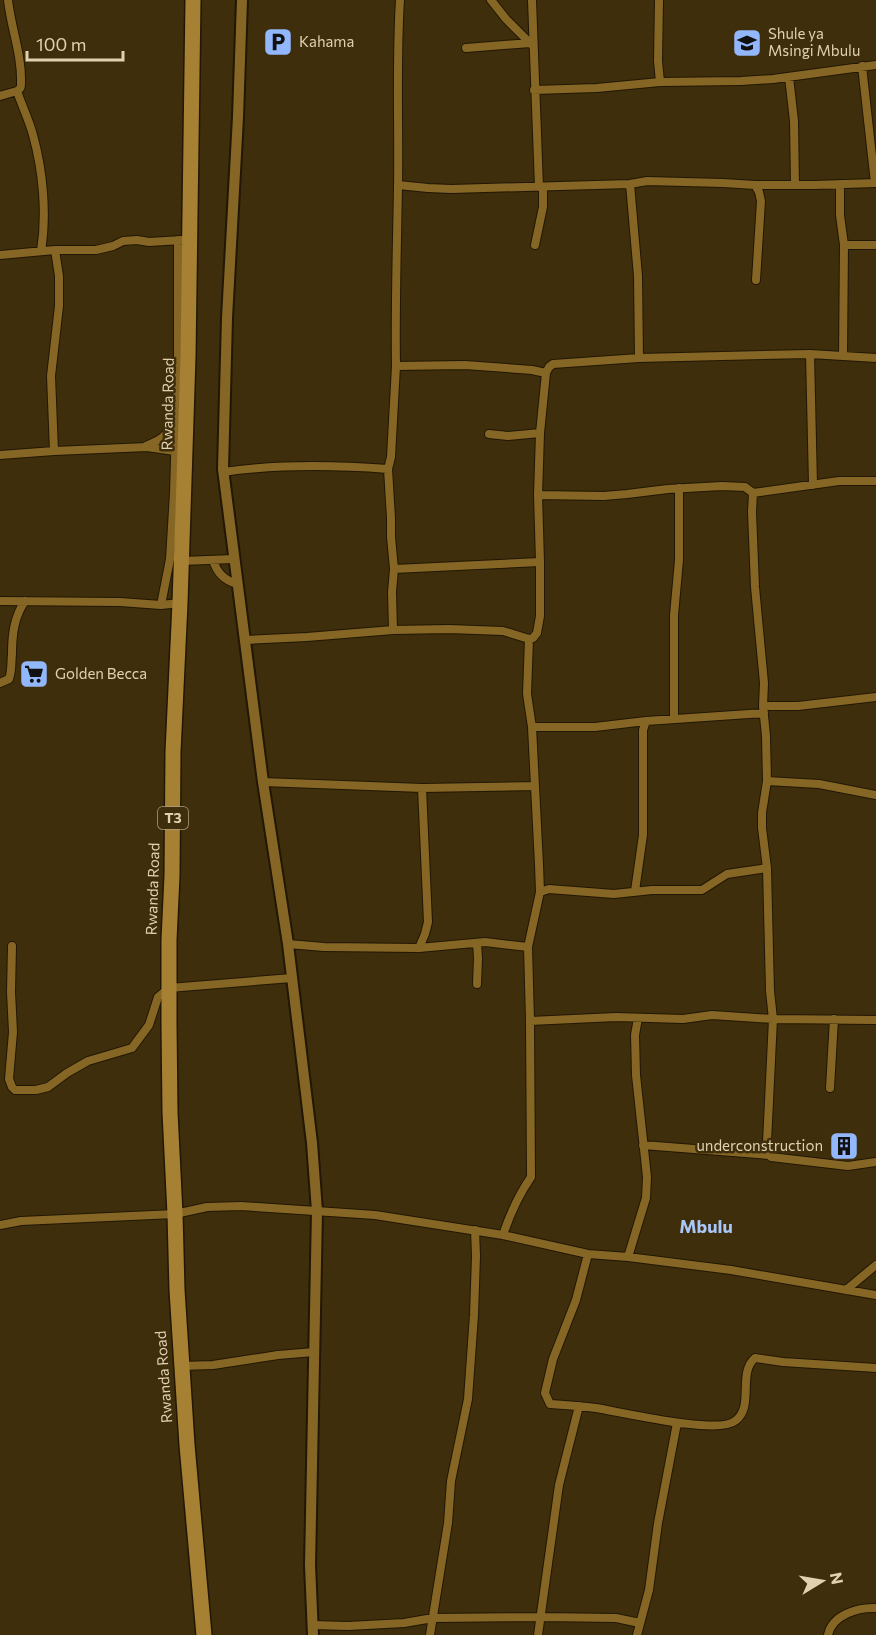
<svg xmlns="http://www.w3.org/2000/svg" width="876" height="1635" font-family="Commissioner,sans-serif">
<rect width="100%" height="100%" fill="#3f2e0b"/>
<g fill="none" stroke-linecap="round" stroke-linejoin="round">
<g stroke="#211704" stroke-width="10">
<path id="street" d="M491,0L506,19L532,45
M532,0L539,187
M659,0L658,61L660,82
M466,48L530,43
M862,66L875,183
M789,77L794,121L795,185
M534,90L597,88L660,82L741,81L773,79L876,65
M17,91C22,106 29,120 33,135C43,171 47,214 41,251
M0,96L17,91C21,88 21,88 21,83C22,55 11,28 8,0
M630,184L638,276L639,358L810,354L876,358
M840,184V215L844,245L843,356
M398,185L428,188L451,189L630,184L647,181L723,183L755,185H814L876,183
M755,185L759,192L761,201L756,280
M535,245L543,207V187
M844,245H876
M0,255L55,250H96L113,246L123,241L137,240L149,242L182,240
M810,354L813,485
M396,366C395,306 397,247 398,187C399,125 396,63 400,0
M489,434L508,436L540,433
M146,446C158,441 167,436 174,425
M54,451L51,376L59,306V276L55,250
M0,455L54,451L147,447L175,451
M388,469L391,457L396,366L465,365L532,370L546,373
M223,472C278,464 333,465 388,469L391,518V537L394,569L392,592L393,630
M876,481H839L753,493L752,512L755,587L764,683L763,706L766,736L767,781L762,813V828L767,868L770,991L773,1019L767,1142L768,1153L771,1157L848,1166L876,1162
M538,495L604,496L627,494L668,489L722,486L745,487L753,493
M213,560C217,573 224,580 237,584
M181,561L234,559
M394,569L540,562
M0,601L120,602L161,605L180,603
M161,605L170,559L174,493L178,357V240
M246,640L307,637L393,630L449,629L503,631L529,639L533,638L537,633L540,616V562L538,495L540,433L546,373L549,367L553,364L639,358
M0,683L9,679C12,671 11,663 12,654C12,635 14,617 25,601
M763,706H798L876,697
M674,719V615L679,560V488
M532,727H595L646,721L764,713
M767,781L819,784L876,795
M263,782L422,788L535,786L532,727L527,694L529,639
M535,786L539,865L540,892
M635,891L643,835V730L646,721
M288,944L324,947L419,948L485,942L528,947L530,1021L616,1017L683,1019L712,1015L773,1019L876,1020
M12,946L11,992L13,1032L9,1079L12,1087L15,1090H36L48,1087L67,1073L88,1061L132,1048L149,1025L158,997L169,988L292,978
M528,947L540,892L549,889L614,894L652,890H702L727,874L767,868
M419,948L425,934L428,922L422,788
M477,984L478,958L477,943
M830,1088L834,1019
M643,1145L769,1155
M0,1225L21,1221L175,1214L207,1207L241,1206L375,1215L503,1235L588,1254L628,1257L731,1270L876,1295
M503,1235C510,1214 518,1196 531,1177L530,1021
M588,1254L576,1300L553,1359L545,1393L550,1404C565,1405 580,1406 596,1408C621,1412 718,1435 735,1421C755,1407 737,1373 755,1358L783,1362L876,1368
M628,1257L646,1198L647,1177L636,1075L635,1035L638,1018
M846,1290L876,1265
M181,1366L213,1365L278,1355L314,1352
M312,1625L348,1626L404,1623L433,1618L540,1617L616,1618L640,1623
M430,1635L448,1523L451,1481L468,1399L474,1315L476,1256L475,1230
M538,1635L559,1485L579,1406
M637,1635L649,1590L658,1523L677,1423
M828,1635C832,1615 858,1607 876,1608"/>
</g>
<g stroke="#211704" stroke-width="14">
<path id="secondary" d="M242,0L238,117L227,318L223,469L263,782L288,944L312,1143L317,1211L310,1565L313,1635"/>
</g>
<g stroke="#211704" stroke-width="18">
<path id="highway" d="M193,0L188,357L180,603L173,752L172,876L169,940V1024L170,1112L175,1214L177,1290L187,1445L204,1635"/>
</g>
<use href="#street" stroke="#866624" stroke-width="8"/>
<use href="#secondary" stroke="#866624" stroke-width="10"/>
<use href="#highway" stroke="#a68033" stroke-width="15"/>
</g>
<defs>
<g id="parking-square" transform="scale(1.5)"><rect x="-9" y="-9" width="18" height="18" rx="4" fill="#92b7fd" stroke="#3f2e0b"/><path d="M-3.5-5.5H1a3.5 3.5 0 0 1 0 7H-1V5.5H-3.5ZM-1-3.4V-.6H.8a1.4 1.4 0 0 0 0-2.8Z" fill="#111"/></g>
<g id="school-square" transform="scale(1.5)"><rect x="-9" y="-9" width="18" height="18" rx="4" fill="#92b7fd" stroke="#3f2e0b"/><path d="M0-5L7-2L0 1L-7-2ZM-4 1L0 2.5L4 1V4Q0 6-4 4Z" fill="#111"/></g>
<g id="supermarket-square" transform="scale(1.5)"><rect x="-9" y="-9" width="18" height="18" rx="4" fill="#92b7fd" stroke="#3f2e0b"/><path d="M-6-5.5h2.5l.6 2H6L4.5 2H-2.5L-4.4-4H-6ZM-1.5 3.2a1.3 1.3 0 1 0 .1 0ZM3 3.2a1.3 1.3 0 1 0 .1 0Z" fill="#111"/></g>
<g id="building-square" transform="scale(1.5)"><rect x="-9" y="-9" width="18" height="18" rx="4" fill="#92b7fd" stroke="#3f2e0b"/><path d="M-4-6H4V6H1V3H-1V6H-4ZM-2.5-4.3h1.7v1.8h-1.7ZM.8-4.3h1.7v1.8H.8ZM-2.5-1h1.7V.8h-1.7ZM.8-1h1.7V.8H.8Z" fill="#111"/></g>
</defs>
<g fill-rule="evenodd">
<use href="#parking-square" x="278" y="42"/>
<use href="#school-square" x="747" y="43"/>
<use href="#supermarket-square" x="34" y="674"/>
<use href="#building-square" x="844" y="1146"/>
</g>
<g text-anchor="middle" stroke-width="5" stroke-linejoin="round" paint-order="stroke">
<rect fill="#3f2e0b" stroke="#b1a07f" stroke-width="1.5" x="158" y="807" width="30" height="22" rx="4.5"/>
<g font-size="14" font-weight="bold" fill="#e2d1b1">
<text x="173" y="823">T3</text>
</g>
<g font-size="15" fill="#e2d1b1" stroke="#3f2e0b" text-anchor="start">
<text x="768" y="39">Shule ya<tspan x="768" dy="17">Msingi Mbulu</tspan></text>
<text x="299" y="47">Kahama</text>
<text x="55" y="679">Golden Becca</text>
<text x="823" y="1151" text-anchor="end">underconstruction</text>
</g>
<g font-size="15" fill="#e2d1b1" stroke="#3f2e0b">
<text transform="translate(168 404) rotate(-89)" y="5">Rwanda Road</text>
<text transform="translate(153 889) rotate(-88)" y="5">Rwanda Road</text>
<text transform="translate(164 1377) rotate(-94)" y="5">Rwanda Road</text>
</g>
<g font-size="18" font-weight="bold" fill="#aac7fb" stroke="#3f2e0b">
<text x="706" y="1233">Mbulu</text>
</g>
</g>
<g transform="translate(822 1581) rotate(79)" stroke="#3f2e0b" stroke-width="4.5" paint-order="stroke">
<path d="M0-4.5L10 22L0 15L-10 22Z" fill="#e2d1b1"/>
<text y="-9" font-size="16" font-weight="bold" text-anchor="middle" fill="#e2d1b1">N</text>
</g>
<path d="M27 51v9h96v-9" fill="none" stroke="#e2d1b1" stroke-width="3"/>
<text x="36" y="51" font-size="18" fill="#e2d1b1" stroke="#3f2e0b" stroke-width="4.5" paint-order="stroke">100 m</text>
</svg>
